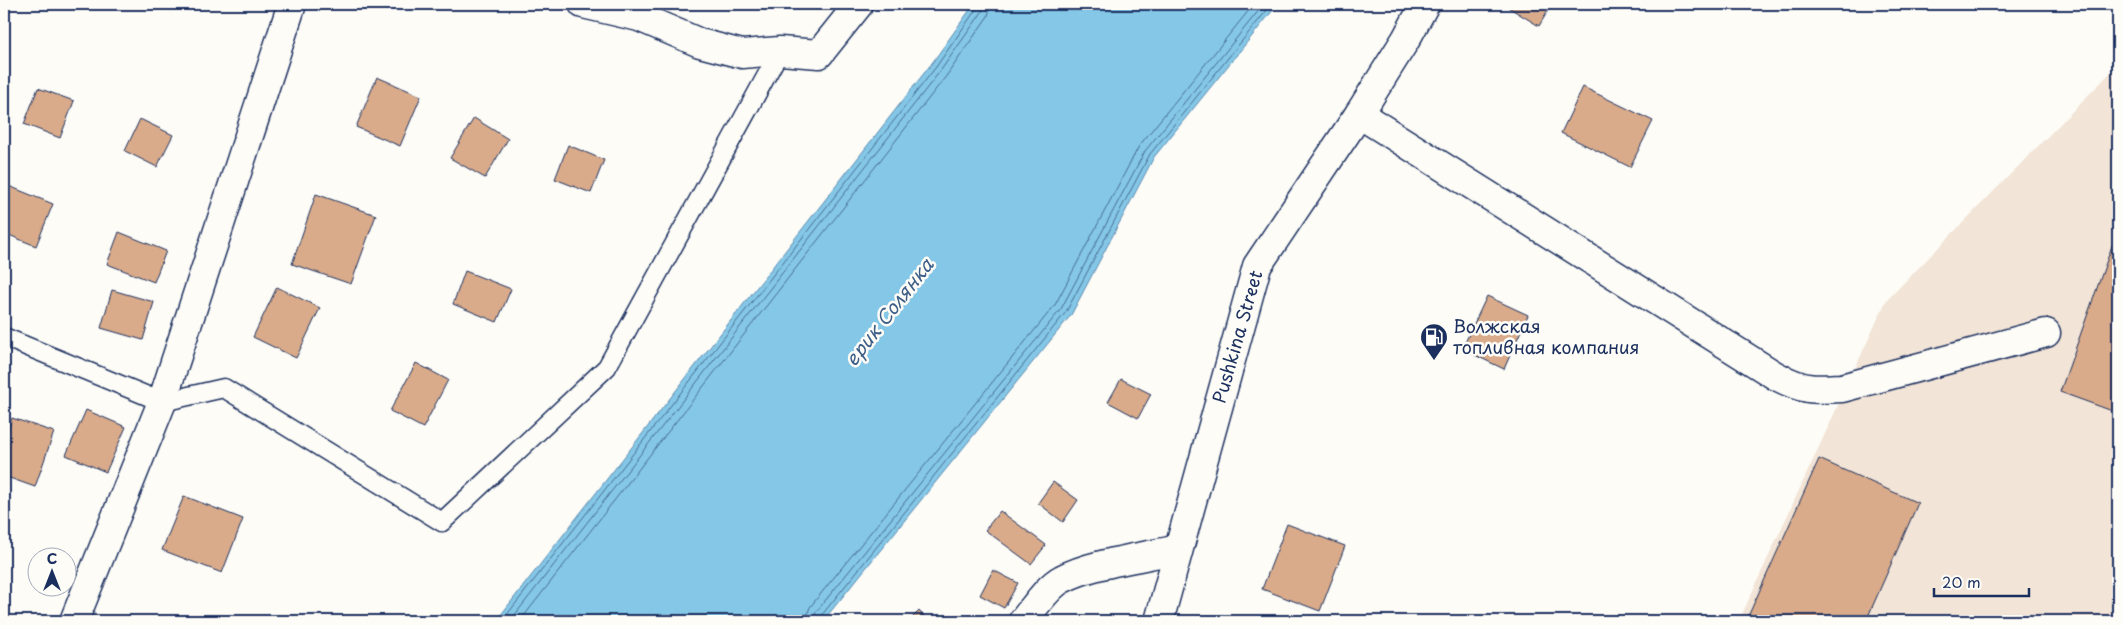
<svg xmlns="http://www.w3.org/2000/svg" width="2122" height="625" font-family="'Playpen Sans',sans-serif">
<rect width="100%" height="100%" fill="#fdfcf7"/>
<filter id="ink" filterUnits="userSpaceOnUse"><feTurbulence type="fractalNoise" baseFrequency=".02" numOctaves="2"/><feDisplacementMap in="SourceGraphic" scale="10" xChannelSelector="R" yChannelSelector="G"/><feConvolveMatrix kernelMatrix="1 2 1 2 8 2 1 2 1" color-interpolation-filters="sRGB"/></filter>
<g filter="url(#ink)">
<path fill="#f2e4d6" d="M2118,65V621H1739L1886,301Z"/>
<path fill="#85c7e6" stroke="#5b8ab0" d="M974,4H1278L1154,157L1071,315L823,621H496L932,63Z"/>
<g fill="none" stroke-linecap="round" stroke-linejoin="round">
<path stroke="#456c94" stroke-width="1" d="M502,621L936,67L977,8V4
M510,621L941,70L982,12L984,4
M520,621L947,75L988,16L991,4
M805,621L810,607L1055,305L1139,146L1254,4
M813,621L816,612L1061,309L1145,151L1264,4
M819,621L821,616L1066,312L1150,154L1272,4"/>
</g>
<path fill="#d9ab8a" stroke="#1b2f5e" d="M1503,4H1552L1539,26Z
M377,77L421,96L400,146L356,127Z
M1583,87L1653,121L1630,167L1561,133Z
M38,88L74,101L60,138L24,124Z
M474,118L508,139L485,178L450,158Z
M140,119L173,135L157,167L125,151Z
M568,145L604,160L591,193L555,179Z
M4,184L53,204L36,246L4,233Z
M316,194L376,215L351,284L292,264Z
M2118,229V413L2060,392Z
M119,232L166,251L154,282L107,264Z
M465,271L511,289L497,322L453,304Z
M277,287L320,308L296,358L253,337Z
M112,290L154,302L143,340L101,328Z
M1487,296L1528,315L1504,369L1462,349Z
M416,363L448,380L423,428L390,411Z
M1121,379L1151,394L1138,418L1108,402Z
M86,410L126,427L106,472L66,455Z
M12,418L54,432L35,487L4,476V441Z
M1819,459L1918,503L1866,621H1746Z
M1053,482L1078,500L1063,522L1038,503Z
M184,496L243,519L222,573L162,550Z
M1000,511L1046,545L1031,564L985,530Z
M1287,524L1345,546L1320,611L1262,589Z
M993,570L1018,583L1004,608L980,595Z
M919,611L929,621H909Z"/>
<g fill="none" stroke-linecap="round" stroke-linejoin="round">
<g stroke="#1b2f5e" stroke-width="21">
<path id="service" d="M4,337L162,402L224,388L442,522L607,367L780,51"/>
</g>
<g stroke="#1b2f5e" stroke-width="31">
<path id="minor" d="M583,4L639,17L700,43L742,54L780,51L819,54L859,4
M1359,114L1776,376C1804,390 1811,390 1842,388L2046,333
M74,621L162,402L292,4
M1023,621C1033,609 1048,586 1062,579C1092,563 1144,557 1178,549"/>
</g>
<g stroke="#1b2f5e" stroke-width="31">
<path id="secondary" d="M1159,621L1257,266L1359,114L1406,39L1425,4"/>
</g>
<use href="#service" stroke="#fdfcf7" stroke-width="18"/>
<use href="#minor" stroke="#fdfcf7" stroke-width="28"/>
<use href="#secondary" stroke="#fdfcf7" stroke-width="28"/>
</g>
</g>
<defs>
<g id="fuel-pin" transform="scale(1.4375)"><path d="M0 17L-7.5 6A9.5 9.5 0 1 1 7.5 6Z" fill="#1b2f5e" stroke="#fdfcf7"/><path d="M-5.5-6h7V0h2V4h1.3V-2.5L3-4.5l.8-.8L6-3V5H2.5V1h-1V6h-7ZM-4.2-4.7v3.2H.2V-4.7Z" fill="#fff"/></g>
</defs>
<g fill-rule="evenodd">
<use href="#fuel-pin" x="1434" y="337"/>
</g>
<g text-anchor="middle" stroke-width="5" stroke-linejoin="round" paint-order="stroke">
<g font-size="18" fill="#1b2f5e" stroke="#fdfcf7" text-anchor="start">
<text x="1453" y="333">Волжская<tspan x="1453" dy="21">топливная компания</tspan></text>
</g>
<g font-size="18" fill="#1b2f5e" stroke="#fdfcf7">
<text transform="translate(1238 337) rotate(-74)" y="6">Pushkina Street</text>
</g>
<g font-size="19" font-style="italic" fill="#3b5d87" stroke="#fdfcf7">
<text transform="translate(889 312) rotate(-52)" y="7">ерик Солянка</text>
</g>
</g>
<rect width="2122" height="625" fill="none" stroke="#fdfcf7" stroke-width="20"/>
<rect x="10" y="10" width="2102" height="605" fill="none" stroke="#1b2f5e" stroke-width="2" filter="url(#ink)"/>
<g transform="translate(52 572)"><circle r="24" fill="#fdfcf7" stroke="#a3aaba"/>
<path d="M0-4L9 19L0 12L-9 19Z" fill="#1b2f5e"/>
<text y="-8" font-size="14" font-weight="bold" text-anchor="middle" fill="#1b2f5e">С</text>
</g>
<path d="M1934 588v8h95v-8" fill="none" stroke="#1b2f5e" stroke-width="2.5"/>
<text x="1942" y="588" font-size="15" fill="#1b2f5e" stroke="#fdfcf7" stroke-width="4" paint-order="stroke">20 m</text>
</svg>
